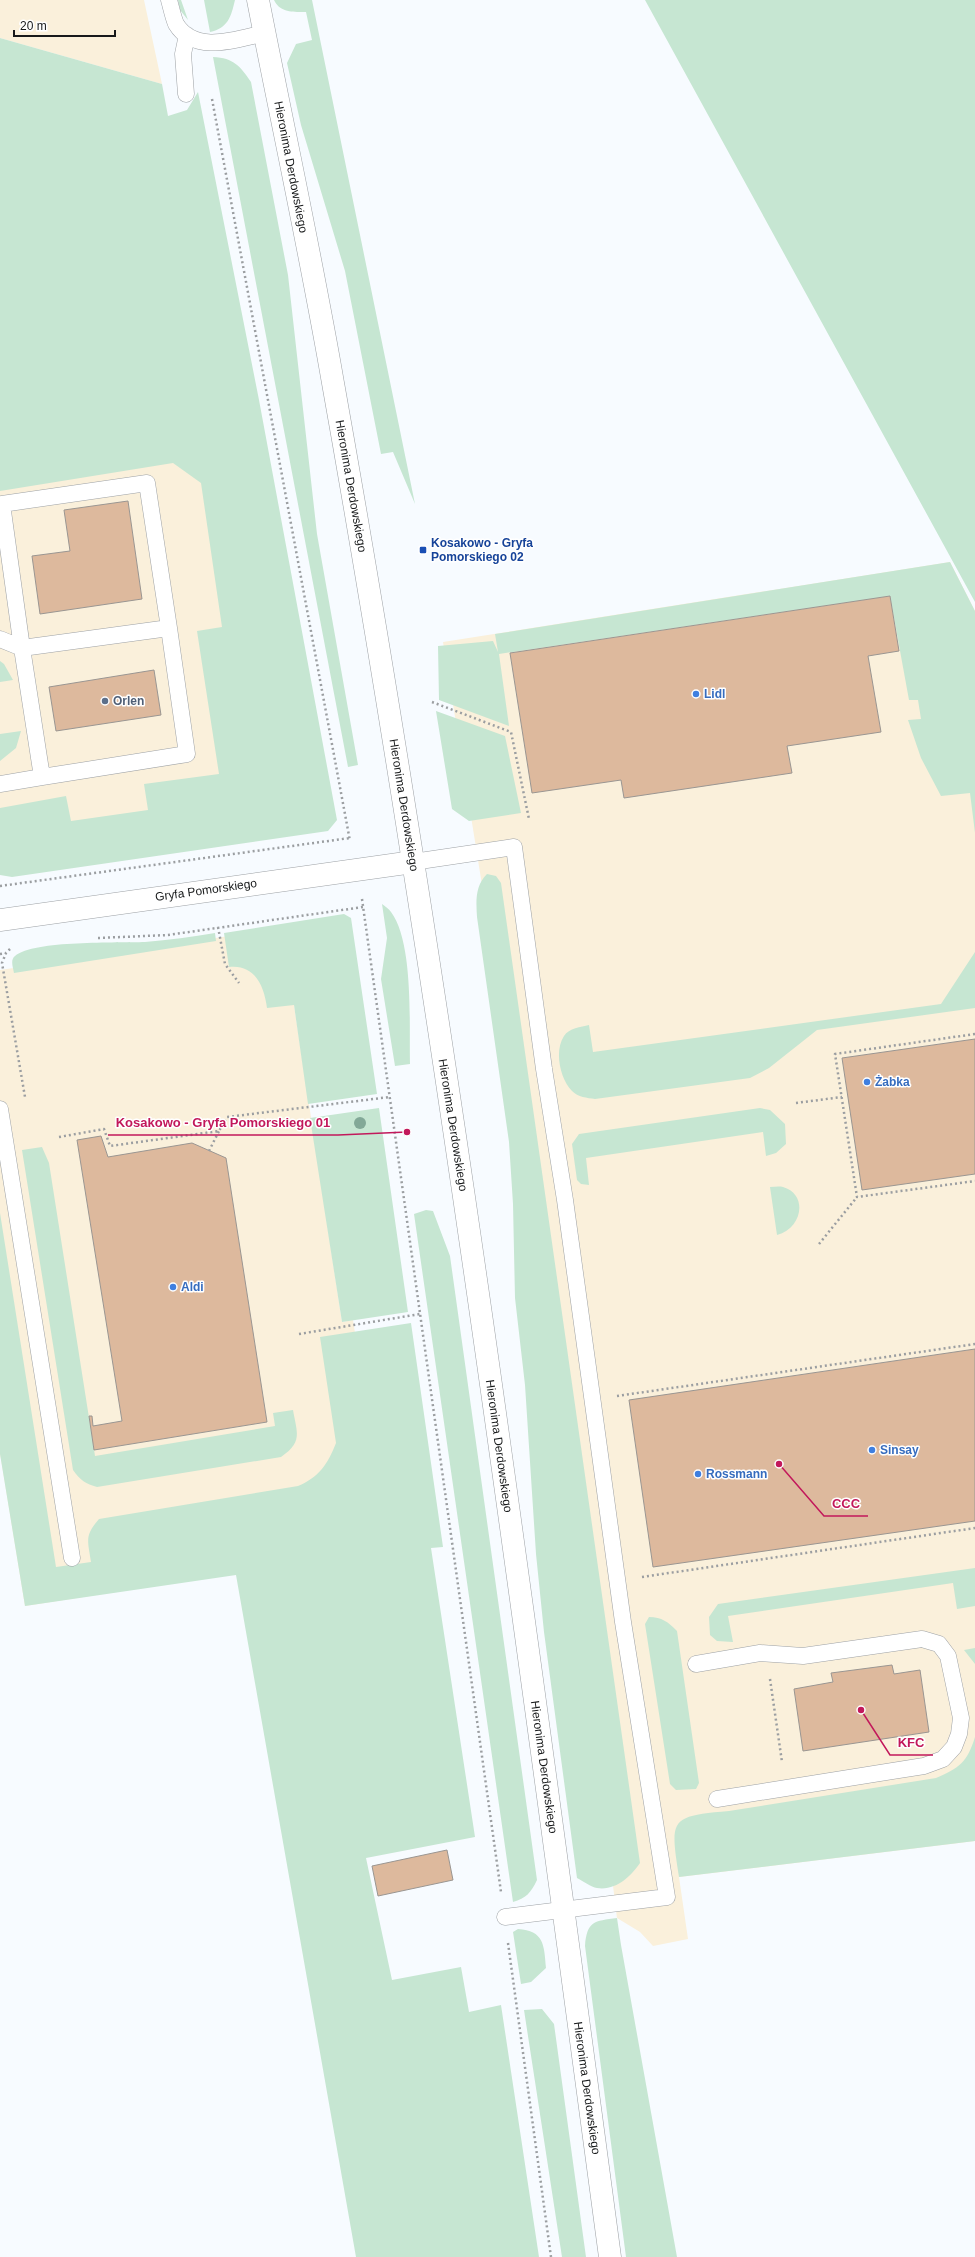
<svg xmlns="http://www.w3.org/2000/svg" width="975" height="2257" font-family="Helvetica,sans-serif">
<rect width="100%" height="100%" fill="#f7fbff"/>
<path fill="#faf0db" d="M0,0H144L162,84L0,38Z
M206,411L264,755L197,840L0,868V447Z
M950,562L975,611V1841L679,1877L688,1939L653,1946L640,1932L617,1918L512,1072L443,642Z
M256,932L294,1005L342,1322L353,1320L388,1550L25,1606L0,1453V970Z"/>
<path fill="#c6e6d2" d="M178,0H181L188,20L180,10Z
M204,0H235C231,17 228,28 210,32Z
M274,0H312L415,504L393,452L381,454L345,271L301,125L287,63L296,44L312,40L306,12C294,12 280,13 274,0Z
M645,0H975V602Z
M0,38L162,84L168,116L187,110L198,92L259,400L337,820L328,831L12,877L0,875V808L66,796L71,821L148,810L144,784L219,774L197,631L222,627L201,483L173,463L0,491Z
M213,57C234,58 240,66 251,82L288,275L317,534L358,765L348,767Z
M950,562L975,611V833L970,793L941,796L921,758L908,720L921,719L918,700H909L890,596L499,654L509,726L439,700L438,646L493,641L498,652L495,634Z
M0,661L4,664L13,680L0,682Z
M436,711L505,736L521,813L469,821L452,809Z
M21,731L16,748L0,761V734Z
M487,874L496,876L501,883L640,1863C631,1876 616,1891 597,1888C591,1887 583,1881 577,1878L544,1632L536,1554L525,1385L515,1298L513,1204L509,1142L477,917C476,901 475,886 487,874Z
M382,904C385,906 389,909 391,912C414,943 409,1025 410,1064L395,1066L381,979L387,938Z
M344,914L351,918L377,1094L308,1104L294,1005L267,1008C264,986 255,964 229,967L224,933Z
M215,933L216,941L14,973C13,967 10,960 15,956C34,940 118,943 145,942C169,940 192,937 215,933Z
M975,952V1008L817,1030L769,1068L750,1078L595,1099C587,1098 578,1097 572,1091C560,1079 554,1051 564,1036C569,1028 581,1027 589,1025L593,1052L941,1004Z
M379,1108L408,1312L342,1322L310,1118Z
M760,1108L770,1110L785,1124L786,1144L776,1153L766,1156L763,1132L586,1158L589,1185L581,1184L577,1180L572,1144L579,1134Z
M42,1147L49,1163L95,1456L275,1426L273,1413L293,1410C297,1433 303,1442 281,1457L97,1487C86,1484 80,1480 73,1470L22,1150Z
M770,1187C774,1187 779,1186 783,1187C808,1194 803,1228 777,1235Z
M426,1210L433,1211L450,1256L537,1880C531,1893 526,1898 513,1902L414,1214Z
M0,1213L56,1567L91,1562C88,1541 84,1536 99,1519L298,1486C318,1478 328,1464 336,1443L320,1337L411,1323L443,1547L431,1548L475,1837L366,1858L392,1980L461,1967L469,2012L501,2005L539,2257H356L236,1575L25,1606L0,1454Z
M975,1568V1606L957,1609L953,1583L728,1616L733,1642L717,1641L710,1635L709,1617L718,1604Z
M649,1617C662,1617 668,1622 677,1631L699,1783L696,1789L676,1790L670,1784L645,1624Z
M975,1648V1664L964,1650Z
M975,1737V1841L679,1877C670,1819 669,1816 729,1811L936,1778C959,1768 967,1763 975,1737Z
M617,1918L621,1945L677,2257H626L585,1946C587,1921 594,1921 617,1918Z
M518,1929C544,1931 544,1944 546,1968L531,1982L521,1984L513,1932Z
M542,2009L554,2024L586,2257H562L524,2010Z"/>
<path fill="#ddb99d" stroke="#9a9692" d="M128,501L142,599L40,614L32,556L70,551L64,510Z
M890,596L899,651L868,656L881,732L787,746L792,773L624,798L621,780L532,793L510,653Z
M154,670L161,715L56,731L49,687Z
M975,1039V1174L862,1190L842,1058Z
M101,1136L108,1157L192,1143L226,1158L267,1422L94,1450L89,1416H92L93,1426L122,1421L77,1140Z
M975,1349V1521L653,1567L629,1400Z
M892,1665L894,1674L920,1670L929,1732L803,1751L794,1689L833,1682L831,1673Z
M447,1850L453,1880L378,1896L372,1866Z"/>
<g fill="none" stroke-linecap="round" stroke-linejoin="round">
<g stroke="#9da1a5" stroke-width="17">
<path id="lane" d="M169,0C171,7 173,17 176,24C195,55 237,39 265,33
M186,94L183,54L187,35
M169,628L187,754L42,777L22,648Z
M0,639L22,648
M22,648L2,504L147,483L169,628
M0,784L42,777
M413,862L514,847L544,1069L565,1200L623,1622L667,1897L505,1917
M0,1109L72,1558
M696,1664L760,1653L803,1656L922,1639L939,1644L948,1656L961,1718L959,1734L954,1747L943,1759L924,1766L717,1799"/>
</g>
<g stroke="#9da1a5" stroke-width="23">
<path id="street" d="M0,920L413,862"/>
</g>
<g stroke="#9da1a5" stroke-width="23">
<path id="secondary" d="M258,0C283,128 311,255 333,383C444,1005 526,1631 610,2257"/>
</g>
<path stroke="#9b9ea1" stroke-width="2.5" stroke-dasharray="2 3" stroke-linecap="butt" d="M212,99L350,841
M432,702L511,732L529,819
M0,886L350,838
M362,899L501,1892
M218,927L225,964L239,983
M98,938L168,935L363,907
M10,949L6,953L2,963L25,1097
M0,954L6,953
M975,1034L835,1054L857,1197L975,1181
M796,1103L842,1097
M59,1137L104,1129L110,1146L219,1131L227,1117L390,1097
M209,1151L219,1131
M819,1244L857,1197
M299,1334L420,1314
M617,1396L975,1344
M642,1577L975,1528
M770,1679L782,1762
M508,1943L551,2257"/>
<use href="#lane" stroke="#fff" stroke-width="16"/>
<use href="#street" stroke="#fff" stroke-width="22"/>
<use href="#secondary" stroke="#fff" stroke-width="22"/>
</g>
<circle fill="#82a897" cx="360" cy="1123" r="6"/>
<rect fill="#1a4fb4" stroke="#fff" stroke-width="1.5" x="419" y="546" width="8" height="8" rx="2"/>
<g fill="#3f7fe0" stroke="#fff" stroke-width="1.5">
<circle cx="696" cy="694" r="4"/>
<circle cx="867" cy="1082" r="4"/>
<circle cx="173" cy="1287" r="4"/>
<circle cx="872" cy="1450" r="4"/>
<circle cx="698" cy="1474" r="4"/>
</g>
<circle fill="#5c6f8a" stroke="#fff" stroke-width="1.5" cx="105" cy="701" r="4"/>
<g text-anchor="middle" stroke-width="3" stroke-linejoin="round" paint-order="stroke">
<g font-size="12" fill="#17191a" stroke="#fff">
<text transform="translate(291 167) rotate(79)" y="4">Hieronima Derdowskiego</text>
<text transform="translate(351 486) rotate(80)" y="4">Hieronima Derdowskiego</text>
<text transform="translate(404 805) rotate(81)" y="4">Hieronima Derdowskiego</text>
<text transform="translate(206 890) rotate(-8)" y="4">Gryfa Pomorskiego</text>
<text transform="translate(453 1125) rotate(81)" y="4">Hieronima Derdowskiego</text>
<text transform="translate(499 1446) rotate(82)" y="4">Hieronima Derdowskiego</text>
<text transform="translate(544 1767) rotate(82)" y="4">Hieronima Derdowskiego</text>
<text transform="translate(587 2088) rotate(82)" y="4">Hieronima Derdowskiego</text>
</g>
<g font-size="12" font-weight="bold" fill="#164399" stroke="#fff" text-anchor="start">
<text x="431" y="547">Kosakowo - Gryfa<tspan x="431" dy="14">Pomorskiego 02</tspan></text>
</g>
<g font-size="12" font-weight="bold" fill="#366cbe" stroke="#fff" text-anchor="start">
<text x="704" y="698">Lidl</text>
<text x="875" y="1086">Żabka</text>
<text x="181" y="1291">Aldi</text>
<text x="880" y="1454">Sinsay</text>
<text x="706" y="1478">Rossmann</text>
</g>
<g font-size="12" font-weight="bold" fill="#4e5e75" stroke="#fff" text-anchor="start">
<text x="113" y="705">Orlen</text>
</g>
</g>
<path fill="none" stroke="#c2185b" stroke-width="1.5" d="M407 1132L338 1135H108M779 1464L824 1516H868M861 1710L890 1755H933"/>
<g fill="#c2185b" stroke="#fff" stroke-width="1.5">
<circle cx="407" cy="1132" r="4"/>
<circle cx="779" cy="1464" r="4"/>
<circle cx="861" cy="1710" r="4"/>
</g>
<g font-size="13" text-anchor="middle" font-weight="bold" fill="#c2185b" stroke="#fff" stroke-width="3" stroke-linejoin="round" paint-order="stroke">
<text x="223" y="1127">Kosakowo - Gryfa Pomorskiego 01</text>
<text x="846" y="1508">CCC</text>
<text x="911" y="1747">KFC</text>
</g>
<path d="M14 30v6h101v-6" fill="none" stroke="#17191a" stroke-width="2"/>
<text x="20" y="30" font-size="12" fill="#17191a" stroke="#ffffff" stroke-width="3" paint-order="stroke">20 m</text>
</svg>
